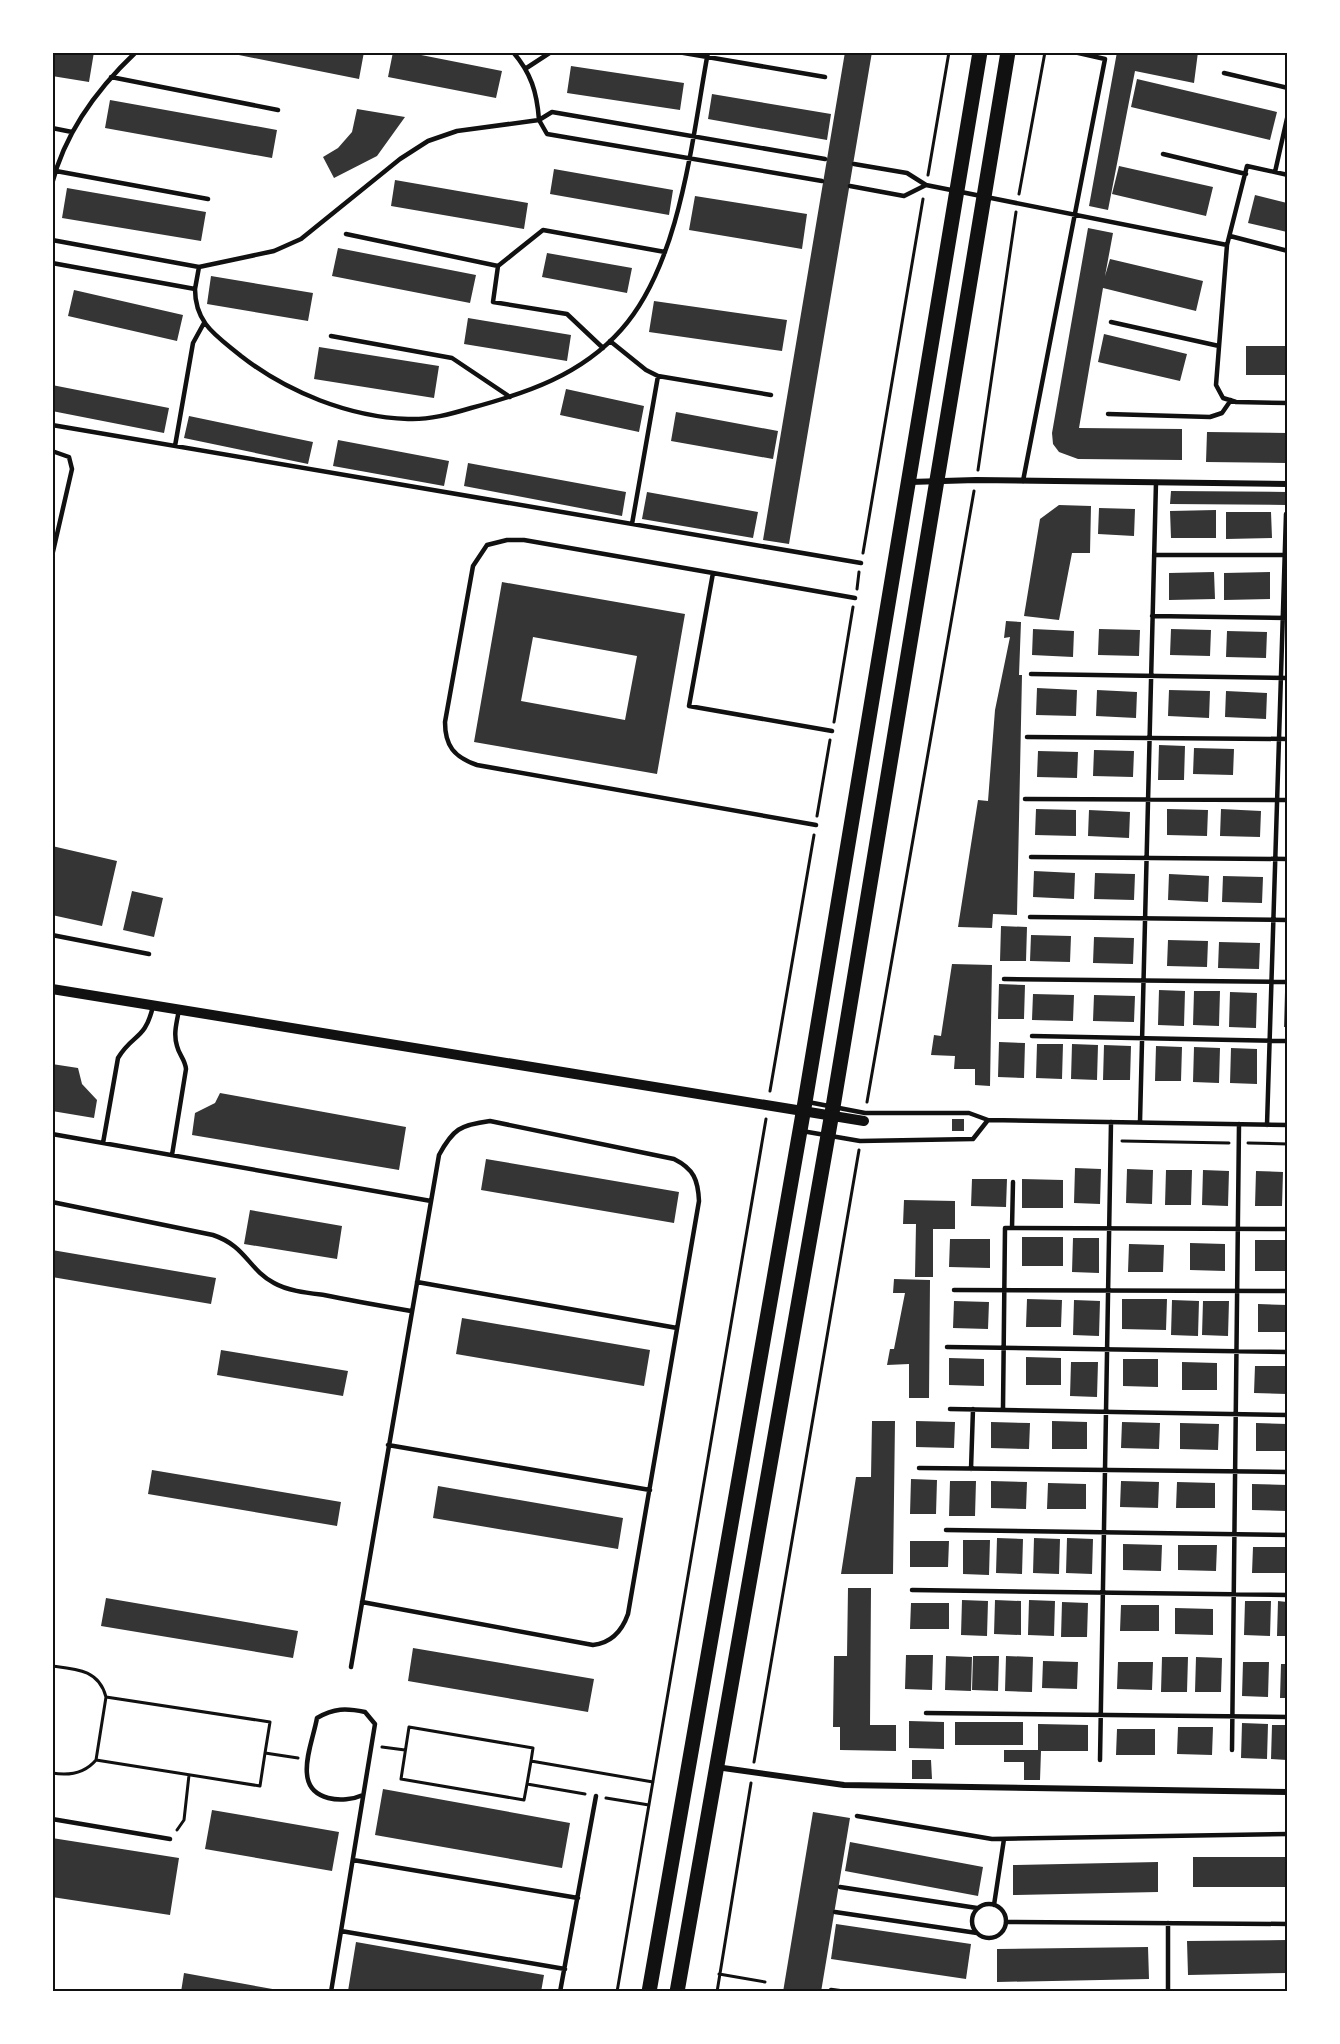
<svg xmlns="http://www.w3.org/2000/svg" width="1340" height="2044" font-family="Helvetica,sans-serif">
<rect width="100%" height="100%" fill="#fff"/>
<path fill="#353535" fill-rule="evenodd" d="M52,52H94L89,82L52,76Z
M224,52H364L359,79Z
M393,52H406L502,71L496,98L388,77Z
M845,52H872L789,544L763,540Z
M1117,52H1198L1194,83L1135,71L1108,210L1089,206Z
M571,66L684,83L680,110L567,93Z
M1137,79L1277,112L1270,140L1131,107Z
M712,94L831,114L827,140L708,119Z
M110,100L277,130L272,158L105,128Z
M357,109L405,117L377,156L334,178L323,157L338,148L352,132Z
M1119,166L1213,187L1206,216L1112,194Z
M554,169L673,190L669,215L550,194Z
M395,180L528,203L524,229L391,206Z
M67,188L206,212L201,241L62,218Z
M1255,195L1287,203V232L1248,223Z
M695,196L807,214L802,249L689,230Z
M1088,228L1113,233L1105,276L1110,259L1203,281L1196,311L1103,288L1079,428L1182,429V460L1078,459L1059,452L1053,444L1052,433Z
M338,248L476,275L470,303L332,276Z
M547,253L632,268L627,293L542,277Z
M211,276L313,293L308,321L207,304Z
M74,290L183,315L177,341L68,316Z
M654,301L787,320L782,351L649,332Z
M468,318L571,335L567,361L464,344Z
M1104,334L1187,354L1180,381L1098,362Z
M1246,346H1287V375H1246Z
M319,347L439,366L434,398L314,379Z
M52,385L169,408L164,433L52,411Z
M566,389L644,406L639,432L560,415Z
M676,412L778,431L773,459L671,441Z
M189,416L313,442L308,464L184,438Z
M1207,432L1287,433V463L1206,462Z
M338,440L449,461L444,486L333,466Z
M468,463L626,492L622,516L464,486Z
M1171,491L1287,492V505L1170,504Z
M647,492L758,512L753,538L642,519Z
M1059,505L1091,506L1090,553H1072L1059,620L1024,616L1040,519Z
M1099,508L1135,509L1134,536L1098,534Z
M1216,510V538H1171L1170,511Z
M1226,512H1271L1272,538L1226,539Z
M1214,572L1215,599L1169,600V573Z
M1270,572V599L1224,600V573Z
M502,582L685,614L657,774L474,742ZM533,637L637,656L625,720L521,701Z
M1006,621L1021,622L1019,675H1022L1017,915L993,914L992,928L958,927L978,800L988,801L995,710L1010,637L1004,638Z
M1033,629L1074,631L1073,657L1032,655Z
M1099,629L1140,630L1139,656L1098,655Z
M1171,629L1211,630L1210,656L1170,655Z
M1227,631L1267,632L1266,658L1226,657Z
M1037,688L1077,690L1076,716L1036,715Z
M1097,690L1137,692L1136,718L1096,716Z
M1169,690L1210,691L1209,718L1168,716Z
M1226,691L1267,693L1266,719L1225,717Z
M1159,745L1185,746L1184,780H1158Z
M1194,748L1234,749L1233,775L1193,774Z
M1094,750L1134,751L1133,777L1093,776Z
M1038,751L1078,752L1077,778L1037,777Z
M1036,809L1076,810V836L1035,835Z
M1167,809L1208,810L1207,836L1167,835Z
M1221,809L1261,811L1260,837L1220,836Z
M1089,810L1130,812L1129,838L1088,836Z
M52,846L117,861L102,926L52,915Z
M1034,871L1075,873L1074,899L1033,897Z
M1095,873L1135,874L1134,900L1094,899Z
M1169,874L1209,876L1208,902L1168,900Z
M1223,876L1263,877L1262,903L1222,902Z
M132,891L163,898L154,937L123,930Z
M1001,926L1027,927L1026,961H1000Z
M1031,935L1071,936L1070,962L1030,961Z
M1094,937L1134,938L1133,964L1093,963Z
M1168,940L1208,941L1207,967L1167,966Z
M1219,942L1260,943L1259,969L1218,968Z
M952,964L992,965L990,1086L975,1085V1069H954L955,1056L931,1055L934,1035L941,1036Z
M999,984L1025,985L1024,1019H998Z
M1159,990L1185,991L1184,1026L1158,1025Z
M1194,991H1220L1219,1026L1193,1025Z
M1230,992L1257,993L1256,1028L1229,1027Z
M1285,992H1287V1027H1284Z
M1033,994L1074,995L1073,1021L1032,1020Z
M1094,995L1135,996L1134,1022L1093,1021Z
M999,1042L1025,1043L1024,1078L998,1077Z
M1037,1044H1063L1062,1079L1036,1078Z
M1072,1044L1098,1045L1097,1080L1071,1079Z
M1104,1045L1131,1046L1130,1080H1103Z
M1156,1046L1182,1047L1181,1081H1155Z
M1194,1047L1220,1048L1219,1083L1193,1082Z
M1231,1048L1257,1049V1084L1230,1083Z
M52,1064L78,1068L82,1084L97,1100L94,1118L52,1111Z
M220,1093L406,1127L399,1170L192,1135L195,1113L215,1103Z
M952,1119H964V1131H952Z
M486,1159L679,1192L674,1223L481,1190Z
M1075,1168L1101,1169L1100,1204L1074,1203Z
M1127,1169L1153,1170L1152,1204L1126,1203Z
M1166,1170H1192L1191,1205H1165Z
M1203,1170L1229,1171L1228,1206L1202,1205Z
M1256,1171L1283,1172L1282,1206H1255Z
M972,1179H1007L1006,1207L971,1206Z
M1022,1179L1063,1180V1208H1022Z
M904,1200L955,1201V1229H933V1277H915L916,1224H903Z
M250,1210L342,1226L337,1259L244,1244Z
M1022,1237H1063V1266H1022Z
M1073,1238H1099V1273L1072,1272Z
M950,1239H990V1268L949,1267Z
M1255,1240H1287V1271H1255Z
M1190,1243L1225,1244V1271L1190,1270Z
M1129,1244L1164,1245L1163,1272H1128Z
M52,1250L216,1278L211,1304L52,1277Z
M894,1279L930,1280L929,1398H909V1364L887,1365L890,1349H894L905,1293H893Z
M1027,1299L1062,1300L1061,1327H1026Z
M1122,1299H1167L1166,1330L1122,1329Z
M1074,1300L1100,1301L1099,1336L1073,1335Z
M1172,1300L1199,1301L1198,1336L1171,1335Z
M954,1301L989,1302L988,1329L953,1328Z
M1203,1301H1229L1228,1336L1202,1335Z
M1258,1304L1287,1305V1332H1258Z
M462,1318L650,1350L644,1386L456,1354Z
M221,1350L348,1371L343,1396L217,1375Z
M1026,1357L1061,1358V1385H1026Z
M949,1358L984,1359V1386L949,1385Z
M1123,1359H1158V1387L1123,1386Z
M1071,1362H1098L1097,1397L1070,1396Z
M1182,1362L1217,1363V1390H1182Z
M1255,1366H1287V1394L1254,1393Z
M872,1421H895L893,1574H841L856,1477H871Z
M916,1421L955,1422L954,1448L916,1447Z
M1052,1421L1087,1422V1449H1052Z
M991,1422L1030,1423L1029,1449L991,1448Z
M1122,1422L1160,1423L1159,1449L1121,1448Z
M1180,1423L1219,1424L1218,1450L1180,1449Z
M1256,1423L1287,1424V1451H1256Z
M152,1470L341,1502L337,1526L148,1494Z
M911,1479L937,1480L936,1514H910Z
M950,1481H976L975,1516H949Z
M991,1481L1027,1482L1026,1509L991,1508Z
M1121,1481L1159,1482L1158,1508L1120,1507Z
M1177,1482L1215,1483V1508H1176Z
M1048,1483L1086,1484V1509H1047Z
M1252,1484L1287,1485V1511L1252,1510Z
M438,1486L623,1518L618,1549L433,1518Z
M997,1538L1023,1539L1022,1574L996,1573Z
M1034,1538L1060,1539L1059,1574L1033,1573Z
M1067,1538L1093,1539L1092,1574L1066,1573Z
M963,1540H990L989,1575L963,1574Z
M910,1541H949L948,1567H910Z
M1123,1544L1162,1545L1161,1571L1123,1570Z
M1178,1545H1217L1216,1571L1178,1570Z
M1253,1547H1287V1573H1252Z
M848,1588H871L870,1725H896V1751L840,1750V1727H833L834,1656H847Z
M106,1598L298,1631L293,1658L101,1626Z
M962,1600L988,1601L987,1636L961,1635Z
M995,1600L1021,1601V1635L994,1634Z
M1029,1600L1055,1601L1054,1636L1028,1635Z
M1245,1601H1271L1270,1636L1244,1635Z
M1278,1601L1287,1602V1636H1277Z
M1062,1602L1088,1603L1087,1637H1061Z
M911,1603H949V1629H910Z
M1121,1605H1159V1631H1120Z
M1175,1608L1213,1609V1635L1175,1634Z
M413,1648L594,1679L588,1712L408,1681Z
M906,1655H933L932,1690L905,1689Z
M946,1656L972,1657L971,1691L945,1690Z
M973,1656H999L998,1691L972,1690Z
M1006,1656L1033,1657L1032,1692L1005,1691Z
M1162,1657H1188L1187,1692H1161Z
M1196,1657L1222,1658L1221,1692H1195Z
M1043,1661L1078,1662L1077,1689L1042,1688Z
M1118,1662H1153L1152,1690L1117,1689Z
M1243,1662H1269L1268,1697L1242,1696Z
M1281,1664H1287V1698H1280Z
M909,1721L944,1722V1749L909,1748Z
M955,1722H1023V1745H955Z
M1242,1723L1268,1724L1267,1759L1241,1758Z
M1038,1724L1088,1725V1751H1041L1040,1780H1024V1762H1004V1750H1038Z
M1272,1725H1287V1760L1271,1759Z
M1178,1727H1213L1212,1755L1177,1754Z
M1117,1729H1155V1755H1116Z
M912,1760H931L932,1779H912Z
M383,1789L570,1823L562,1868L375,1835Z
M212,1810L339,1832L332,1871L205,1849Z
M813,1812L850,1818L821,1992H783Z
M52,1838L179,1858L170,1915L52,1897Z
M850,1842L983,1867L978,1896L845,1871Z
M1193,1857H1287V1887H1193Z
M1158,1862V1892L1013,1895V1865Z
M836,1924L971,1944L966,1979L831,1959Z
M1287,1940V1973L1188,1975L1187,1941Z
M356,1942L544,1975L541,1992L348,1991Z
M1148,1947L1149,1979L997,1982V1949Z
M184,1973L278,1990V1992H181Z"/>
<g fill="none" stroke-linecap="round" stroke-linejoin="round">
<path stroke="#111" stroke-width="3" d="M928,175L949,52
M1019,194L1045,52
M978,470L1016,212
M863,553L923,199
M857,589L859,572
M834,722L853,607
M817,816L830,740
M770,1091L814,835
M867,1102L974,491
M1122,1141L1229,1143
M1248,1143L1288,1144
M52,1666C77,1669 99,1670 106,1697
M382,1747L405,1750
M265,1753L260,1786L96,1760L106,1697L270,1722L265,1753L298,1758
M754,1762L859,1150
M52,1773C69,1776 85,1773 96,1760
M527,1784L524,1800L401,1779L409,1727L533,1748L531,1761
M585,1794L527,1784L531,1761L653,1782
M606,1798L649,1805
M177,1830L184,1820L189,1775
M719,1974L765,1982
M617,1992L766,1119
M717,1992L751,1783"/>
<path stroke="#111" stroke-width="4.5" d="M678,52L825,77
M525,69L551,52
M1224,73L1288,88
M111,77L278,110
M52,128L72,132
M1163,154L1246,174
M854,164L907,173L926,185L1227,245L1216,385L1223,398L1236,402L1288,403
M56,171L208,199
M1275,172L1288,114
M822,181L547,134L539,120L552,112L825,159
M52,184C65,132 98,88 136,52
M850,186L904,196L926,185
M346,234L498,266
M1230,236L1288,251
M52,240L199,267L195,289L52,263
M1227,245L1247,166L1288,175
M199,267L274,251L301,239L400,159L428,141L457,131L539,120C537,92 531,73 513,52
M195,289C195,324 217,336 241,356C287,392 349,417 408,419C429,420 451,414 471,408C527,393 581,375 621,330C681,263 692,138 708,52
M1111,322L1219,346
M331,336L452,358L510,397
M610,341L646,370L658,376L771,395
M603,348L567,314L493,302L498,266L543,230L665,252
M1108,414L1210,417L1222,413L1231,400
M52,425L861,563
M175,446L193,343L204,323
M52,451L69,457L72,469L52,556
M1023,481L1105,59L1074,52
M632,524L658,376
M1154,555H1286
M713,573L855,598
M1152,616L1288,618
M1031,674L1288,678
M1027,737L1288,739
M1025,799L1288,800
M816,825L477,765C454,757 445,746 445,722L473,566L487,545L507,540H524L713,573L689,706L832,731
M1031,857L1288,859
M1030,917L1288,920
M52,935L149,954
M1004,979L1288,982
M1032,1036L1288,1041
M988,1120L1288,1125
M1140,1122L1156,482
M1267,1125L1286,514
M802,1131L860,1141L973,1139L988,1120L969,1113H865L808,1102
M52,1134L431,1201
M103,1143L118,1058C133,1033 145,1041 153,1006
M172,1155L186,1069C185,1059 179,1055 177,1046C173,1034 177,1021 179,1010
M52,1202L213,1235C246,1246 248,1269 274,1283C288,1291 308,1293 324,1295C353,1301 382,1306 411,1311
M1012,1228L1013,1182
M417,1282L677,1328
M954,1290L1288,1291
M947,1347L1288,1352
M950,1409L1288,1415
M1003,1409L1005,1228L1288,1229
M388,1445L650,1490
M919,1468L1288,1472
M971,1469L973,1409
M946,1530L1288,1535
M912,1590L1288,1595
M351,1667C380,1496 410,1326 439,1155C453,1129 460,1125 490,1121L674,1159C694,1169 698,1180 699,1201L628,1614C622,1631 611,1643 593,1645L362,1602
M926,1713L1288,1717
M1232,1750L1239,1124
M1100,1760L1111,1122
M857,1816L992,1839L1288,1834
M52,1819L170,1839
M353,1860L578,1898
M840,1887L977,1908
M972 1921a17 17 0 1 1 34 0a17 17 0 1 1-34 0Z
M994,1905L1004,1839
M835,1912L977,1933
M1006,1922L1288,1924
M1168,1923V1992
M341,1931L565,1969
M831,1990L846,1992
M331,1992L375,1724L365,1712C346,1708 334,1708 317,1718C314,1735 305,1757 307,1774C309,1801 343,1804 363,1795
M560,1992L596,1796"/>
<path stroke="#111" stroke-width="6" d="M910,482L976,480L1288,484
M716,1767L844,1785L1288,1792"/>
<path stroke="#111" stroke-width="10" d="M52,989L864,1121"/>
<path stroke="#111" stroke-width="15" d="M649,1992L805,1102L980,52
M677,1992L833,1107L1008,52"/>
</g>
<rect width="1340" height="2044" fill="none" stroke="#ffffff" stroke-width="108"/>
<rect x="54" y="54" width="1232" height="1936" fill="none" stroke="#111" stroke-width="2"/>
</svg>
